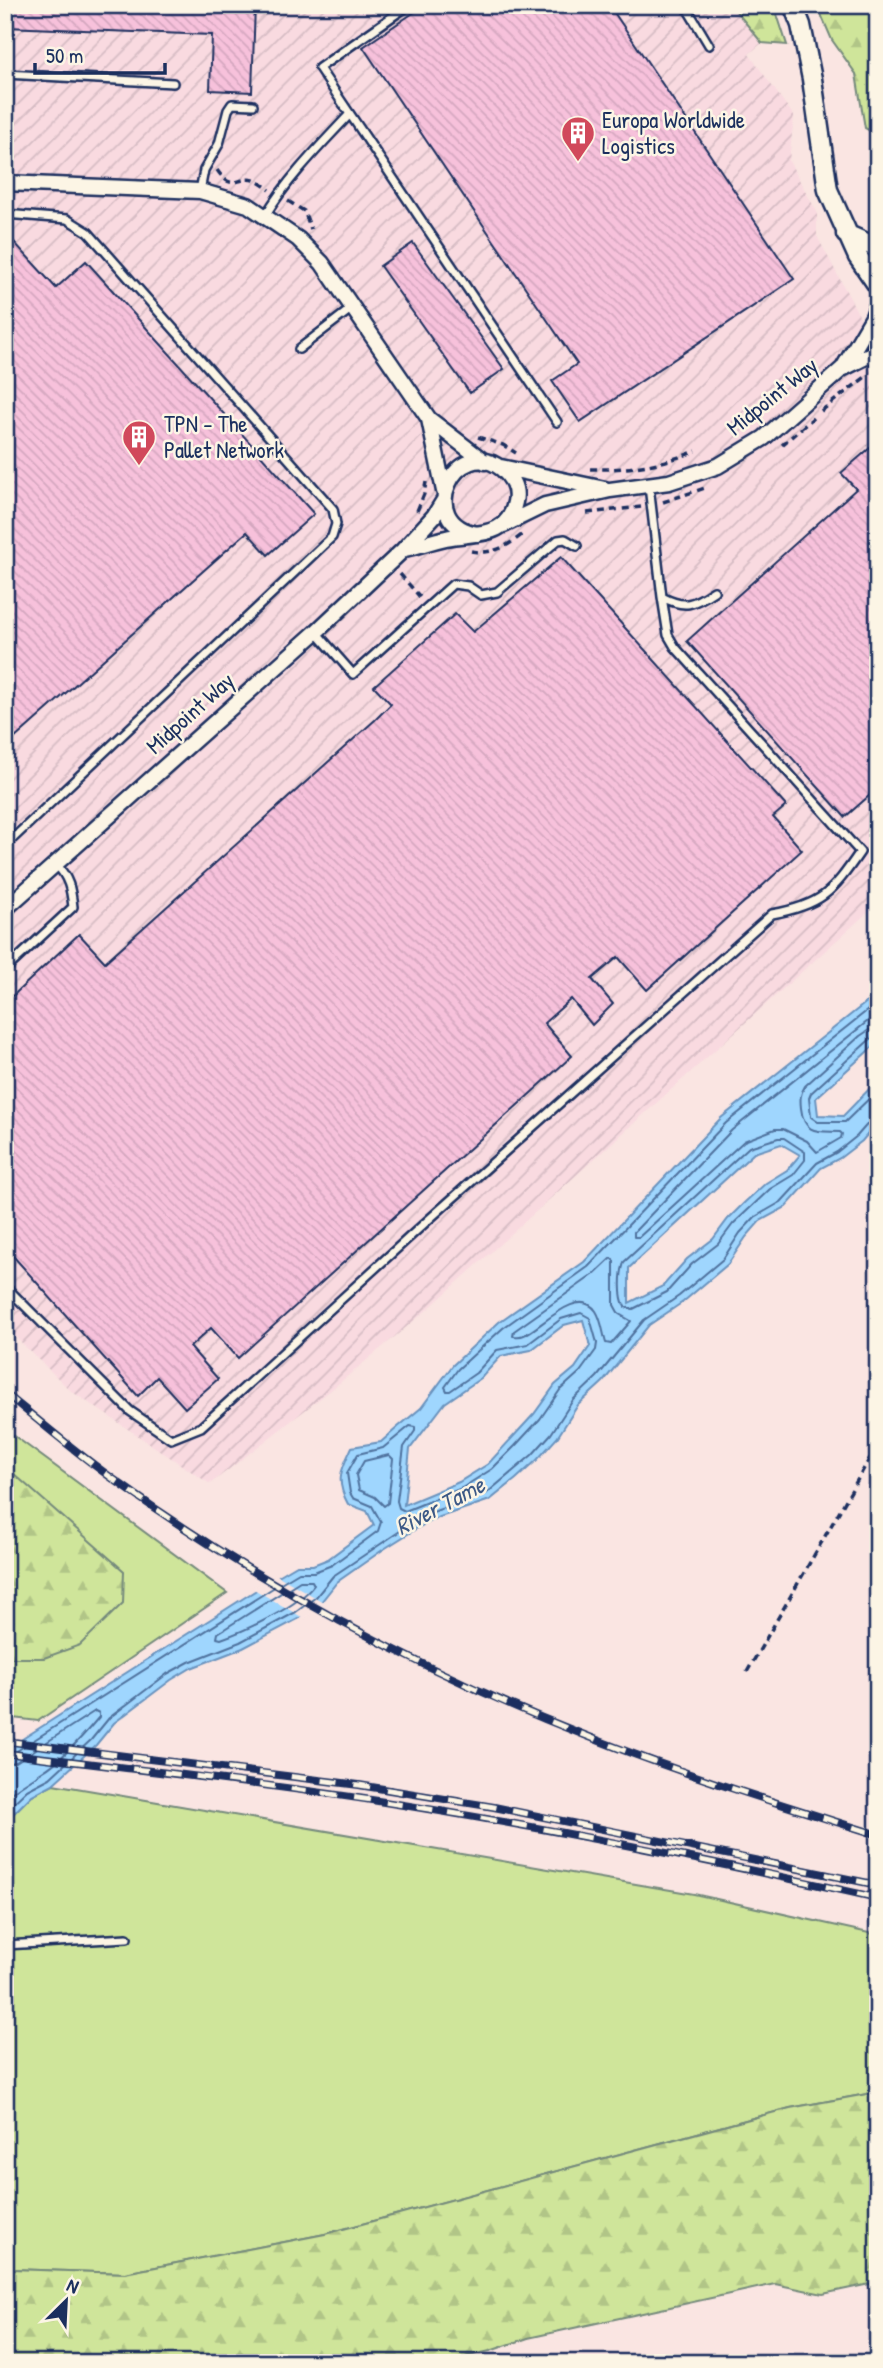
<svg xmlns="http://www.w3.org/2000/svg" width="883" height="2368" font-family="'Patrick Hand',sans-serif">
<defs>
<pattern id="industrial-furrows" width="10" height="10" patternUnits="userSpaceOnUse" patternTransform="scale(1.75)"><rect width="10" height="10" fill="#f9dae0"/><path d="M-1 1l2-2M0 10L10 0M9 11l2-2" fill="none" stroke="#d5bbc3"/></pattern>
<pattern id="forest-firs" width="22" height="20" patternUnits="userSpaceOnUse" patternTransform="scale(1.75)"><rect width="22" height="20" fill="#cfe59a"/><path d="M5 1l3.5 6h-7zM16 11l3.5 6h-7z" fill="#b1c587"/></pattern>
<pattern id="building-back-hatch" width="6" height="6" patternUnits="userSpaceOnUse" patternTransform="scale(1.75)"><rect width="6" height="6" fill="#f7c1db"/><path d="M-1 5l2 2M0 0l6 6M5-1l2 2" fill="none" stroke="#d3a6be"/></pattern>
</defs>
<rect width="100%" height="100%" fill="#fae5e2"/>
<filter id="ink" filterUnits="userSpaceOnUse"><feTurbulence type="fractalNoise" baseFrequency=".0143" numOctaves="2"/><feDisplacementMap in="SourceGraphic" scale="14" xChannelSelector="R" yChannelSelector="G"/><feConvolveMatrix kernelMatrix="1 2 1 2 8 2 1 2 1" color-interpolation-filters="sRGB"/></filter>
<g filter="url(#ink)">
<path fill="url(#industrial-furrows)" d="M5,5H731L762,43L749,54L794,116L789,161L817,212V236L861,319L878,344V903L428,1309L331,1390L210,1484L71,1391L5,1327Z"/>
<path fill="#cfe59a" stroke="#758a7c" stroke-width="2" d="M5,1429L227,1593L38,1721L5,1717Z
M53,1784L694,1894L878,1935V2092L790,2108L325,2234L125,2273L11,2269L5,2266V1822L32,1795Z"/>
<path fill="url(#forest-firs)" stroke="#758a7c" stroke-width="2" d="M731,5H774L787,45L762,43Z
M817,5H878V135L865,128L856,74L832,40Z
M5,1466L124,1571L123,1603L80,1645L44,1658H5Z
M878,2092V2280L874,2283L823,2294L775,2284L528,2338L490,2351L440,2363H5V2266L11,2269L125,2273L325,2234L790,2108Z"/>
<path fill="#9fd6fe" stroke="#6a93be" stroke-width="2" fill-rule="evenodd" d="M878,993V1042L816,1098L818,1115L843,1116L878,1080V1122L862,1141L840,1158L821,1168L786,1207L760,1221L746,1237L728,1264L683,1302L649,1325L603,1382L578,1405L557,1438L537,1460L516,1479L490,1500L440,1517L419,1527L384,1549L337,1582L321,1602L300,1618L243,1648L191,1668L171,1680L114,1723L96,1745L53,1784L32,1795L5,1822V1750L280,1575L297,1565H313L328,1559L374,1525L367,1511L348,1504C335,1480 341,1470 352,1447L381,1442L398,1427L421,1408L453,1365L499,1322L584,1262L721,1118ZM781,1144L800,1155L787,1170L766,1183L745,1202L728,1219L713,1239L687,1259L663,1286L629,1303V1268L754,1153ZM583,1320L590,1346L575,1368L555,1385L534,1414L488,1464L459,1482L404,1505L410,1449L445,1403L481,1378L501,1356L531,1350L564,1325Z"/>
<path fill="#fae5e2" d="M275,1574L325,1603L305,1619L252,1588Z"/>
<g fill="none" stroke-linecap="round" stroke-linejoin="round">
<path stroke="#50729e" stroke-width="2" d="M878,1013L732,1130L634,1232V1237H639L744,1141L775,1129H783L807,1141L817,1152L841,1138L842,1134L840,1132C818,1131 804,1135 801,1108C800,1099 800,1094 805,1086L860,1036L869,1030L878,1029
M878,1037L872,1038L866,1043L811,1093L809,1098L811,1117L818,1122H845L878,1090
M778,1138H784L805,1152V1160L793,1175L770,1189L750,1208L733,1224L718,1244L692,1264L667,1292L633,1309L625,1307C619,1296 620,1274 624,1262L749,1147Z
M611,1258L614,1261V1305L619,1314L631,1321L611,1344L606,1343C603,1334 602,1320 596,1311C578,1285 540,1329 524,1335C520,1337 517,1336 513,1336L514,1331L593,1275Z
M389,1455L393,1459L388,1503L384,1506L375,1497L359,1490L356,1475L364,1461Z
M300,1581H312L314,1585C299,1606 245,1631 221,1639L217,1638L218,1633Z
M5,1755L12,1754L284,1581L299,1572H314L332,1565L378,1531L381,1522L372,1506L353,1498L350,1493L347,1473L358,1454L383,1448L410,1426L415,1427V1431L404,1447L397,1501L399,1508L405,1511L462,1488L492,1469L515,1446L540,1419L560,1390L580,1372L596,1350L597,1343L590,1318L581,1313L561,1319L528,1344L497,1350L476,1373L450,1391H447L445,1387L458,1369L503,1328L588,1267L726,1123L878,1002
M5,1764L16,1762L95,1711L99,1713V1717C84,1735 62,1760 42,1772C29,1781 17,1787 5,1798
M5,1811L27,1790L50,1778L91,1740L109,1718L167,1674L189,1662L240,1642L296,1612L316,1597L333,1576L415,1521L438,1510L487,1493L532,1455L551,1434L573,1400L597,1377L644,1320L679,1296L723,1259L740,1233L755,1217L781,1202L817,1163L837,1152L857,1136L871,1120L878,1118"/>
</g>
<path fill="url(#building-back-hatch)" stroke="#1b2f5e" stroke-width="2" d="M5,5H255L252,92L210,90L212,35L5,27Z
M425,5H609L794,279L580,422L552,381L577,364L363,47Z
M5,232L56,288L86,261L314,514L268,555L247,532L5,747Z
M413,243L504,369L470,393L380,266Z
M878,441V788L845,817L687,641L856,489L841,473Z
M561,557L786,806L773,817L802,850L647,990L618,957L592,979L613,1004L592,1025L571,999L544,1023L572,1056L238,1358L211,1328L190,1347L218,1379L185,1408L157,1377L138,1396L5,1247V1003L79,934L105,962L375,720L391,704L374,686L455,614L473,632Z"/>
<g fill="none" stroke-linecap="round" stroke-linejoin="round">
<g stroke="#1b2f5e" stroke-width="12">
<path id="service" d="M409,5L319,68L557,422
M685,5L709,45
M5,74L173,83
M200,191L204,170L219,144L228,110L232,104L253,105
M5,214L67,219L88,232L333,509L336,524L332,537L5,846
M265,216C288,178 319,147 349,115
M299,349L352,308
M649,486L662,597C685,609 693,605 714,591
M316,632L353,674L453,584L468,586L481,595L497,592L558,540L565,539L577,546
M5,970L73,907C71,889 69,878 56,864
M5,1286L130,1411L171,1439L201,1427L426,1222L772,914C821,905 832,893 860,852L675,647L668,635L662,597
M5,1945L127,1938"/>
</g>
<g stroke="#1b2f5e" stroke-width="19">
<path id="minor" d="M5,183L200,191L248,205L298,239L322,263L429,419L485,462
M843,368L873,317L878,303
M429,419L444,491
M501,467L605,489
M504,525L545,505L610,490L669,482L718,466L764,438L842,369L878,351
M405,549C418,546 432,541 446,538C475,532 508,539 515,502C518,489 512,478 502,469C457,433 412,523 478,534
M5,909L316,632L403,550L434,516L444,500"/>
</g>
<g stroke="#1b2f5e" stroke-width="23">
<path id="tertiary" d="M793,5L801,25L812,79L828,190L858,257L878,286
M846,234L871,245L878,244"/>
</g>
<path stroke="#1b2f5e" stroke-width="3.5" stroke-dasharray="7 5" stroke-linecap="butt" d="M217,170C233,193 236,176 254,180C259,182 265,186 270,190
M288,201L304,211L311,229
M821,411L868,375
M478,437L503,445L516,453
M782,445L813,418
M590,469C628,470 661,465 696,451
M663,502L708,487
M417,511L424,494L426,482
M587,513L641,507
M471,551C492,555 507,547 524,533
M400,574L420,597
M5,931L14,922
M747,1672L878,1444"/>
<use href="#service" stroke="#fcf5e5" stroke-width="7"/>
<use href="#minor" stroke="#fcf5e5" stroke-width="14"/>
<use href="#tertiary" stroke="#fcf5e5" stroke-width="18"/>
<g stroke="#1b2f5e" stroke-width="8">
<path id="rail" d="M5,1393C39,1421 73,1450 109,1476C254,1581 420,1671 587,1736C682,1774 780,1804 878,1835
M5,1741L359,1785L494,1807L878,1885
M5,1753C130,1769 254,1782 378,1801C546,1827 712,1861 878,1898"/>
</g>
<use href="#rail" stroke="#fcf5e5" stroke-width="5" stroke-dasharray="16" stroke-linecap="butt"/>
</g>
</g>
<defs>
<g id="building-pin" transform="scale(1.75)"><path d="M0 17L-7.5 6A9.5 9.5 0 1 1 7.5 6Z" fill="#d1495b" stroke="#fcf5e5"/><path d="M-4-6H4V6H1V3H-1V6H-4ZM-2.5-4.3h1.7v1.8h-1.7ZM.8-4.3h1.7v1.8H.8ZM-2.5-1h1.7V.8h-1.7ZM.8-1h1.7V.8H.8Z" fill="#fff"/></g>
</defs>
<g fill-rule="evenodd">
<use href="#building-pin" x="578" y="133"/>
<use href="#building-pin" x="139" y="437"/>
</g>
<g text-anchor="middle" stroke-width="5" stroke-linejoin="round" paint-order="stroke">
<g font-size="23" fill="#1b2f5e" stroke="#fcf5e5" text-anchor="start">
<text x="602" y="128">Europa Worldwide<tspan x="602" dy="26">Logistics</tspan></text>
<text x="164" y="432">TPN - The<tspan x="164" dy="26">Pallet Network</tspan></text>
</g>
<g font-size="23" fill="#1b2f5e" stroke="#fcf5e5">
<text transform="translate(772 396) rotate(-39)" y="8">Midpoint Way</text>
<text transform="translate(190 713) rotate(-42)" y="8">Midpoint Way</text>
</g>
<g font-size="24" font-style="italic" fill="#3c5986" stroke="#fcf5e5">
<text transform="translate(440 1506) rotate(-28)" y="8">River Tame</text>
</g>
</g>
<rect width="883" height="2368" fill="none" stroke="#fcf5e5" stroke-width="28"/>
<rect x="14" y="14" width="855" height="2340" fill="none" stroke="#1b2f5e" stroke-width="2.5" filter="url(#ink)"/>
<g transform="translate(66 2301) rotate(24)" stroke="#fcf5e5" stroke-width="5" paint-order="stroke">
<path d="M0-5L12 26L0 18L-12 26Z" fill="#1b2f5e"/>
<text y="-10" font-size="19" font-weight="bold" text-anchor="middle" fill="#1b2f5e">N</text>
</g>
<path d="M35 63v10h130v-10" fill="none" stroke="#1b2f5e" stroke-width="3.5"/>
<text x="46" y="63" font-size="21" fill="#1b2f5e" stroke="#fcf5e5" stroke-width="5" paint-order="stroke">50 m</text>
</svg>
